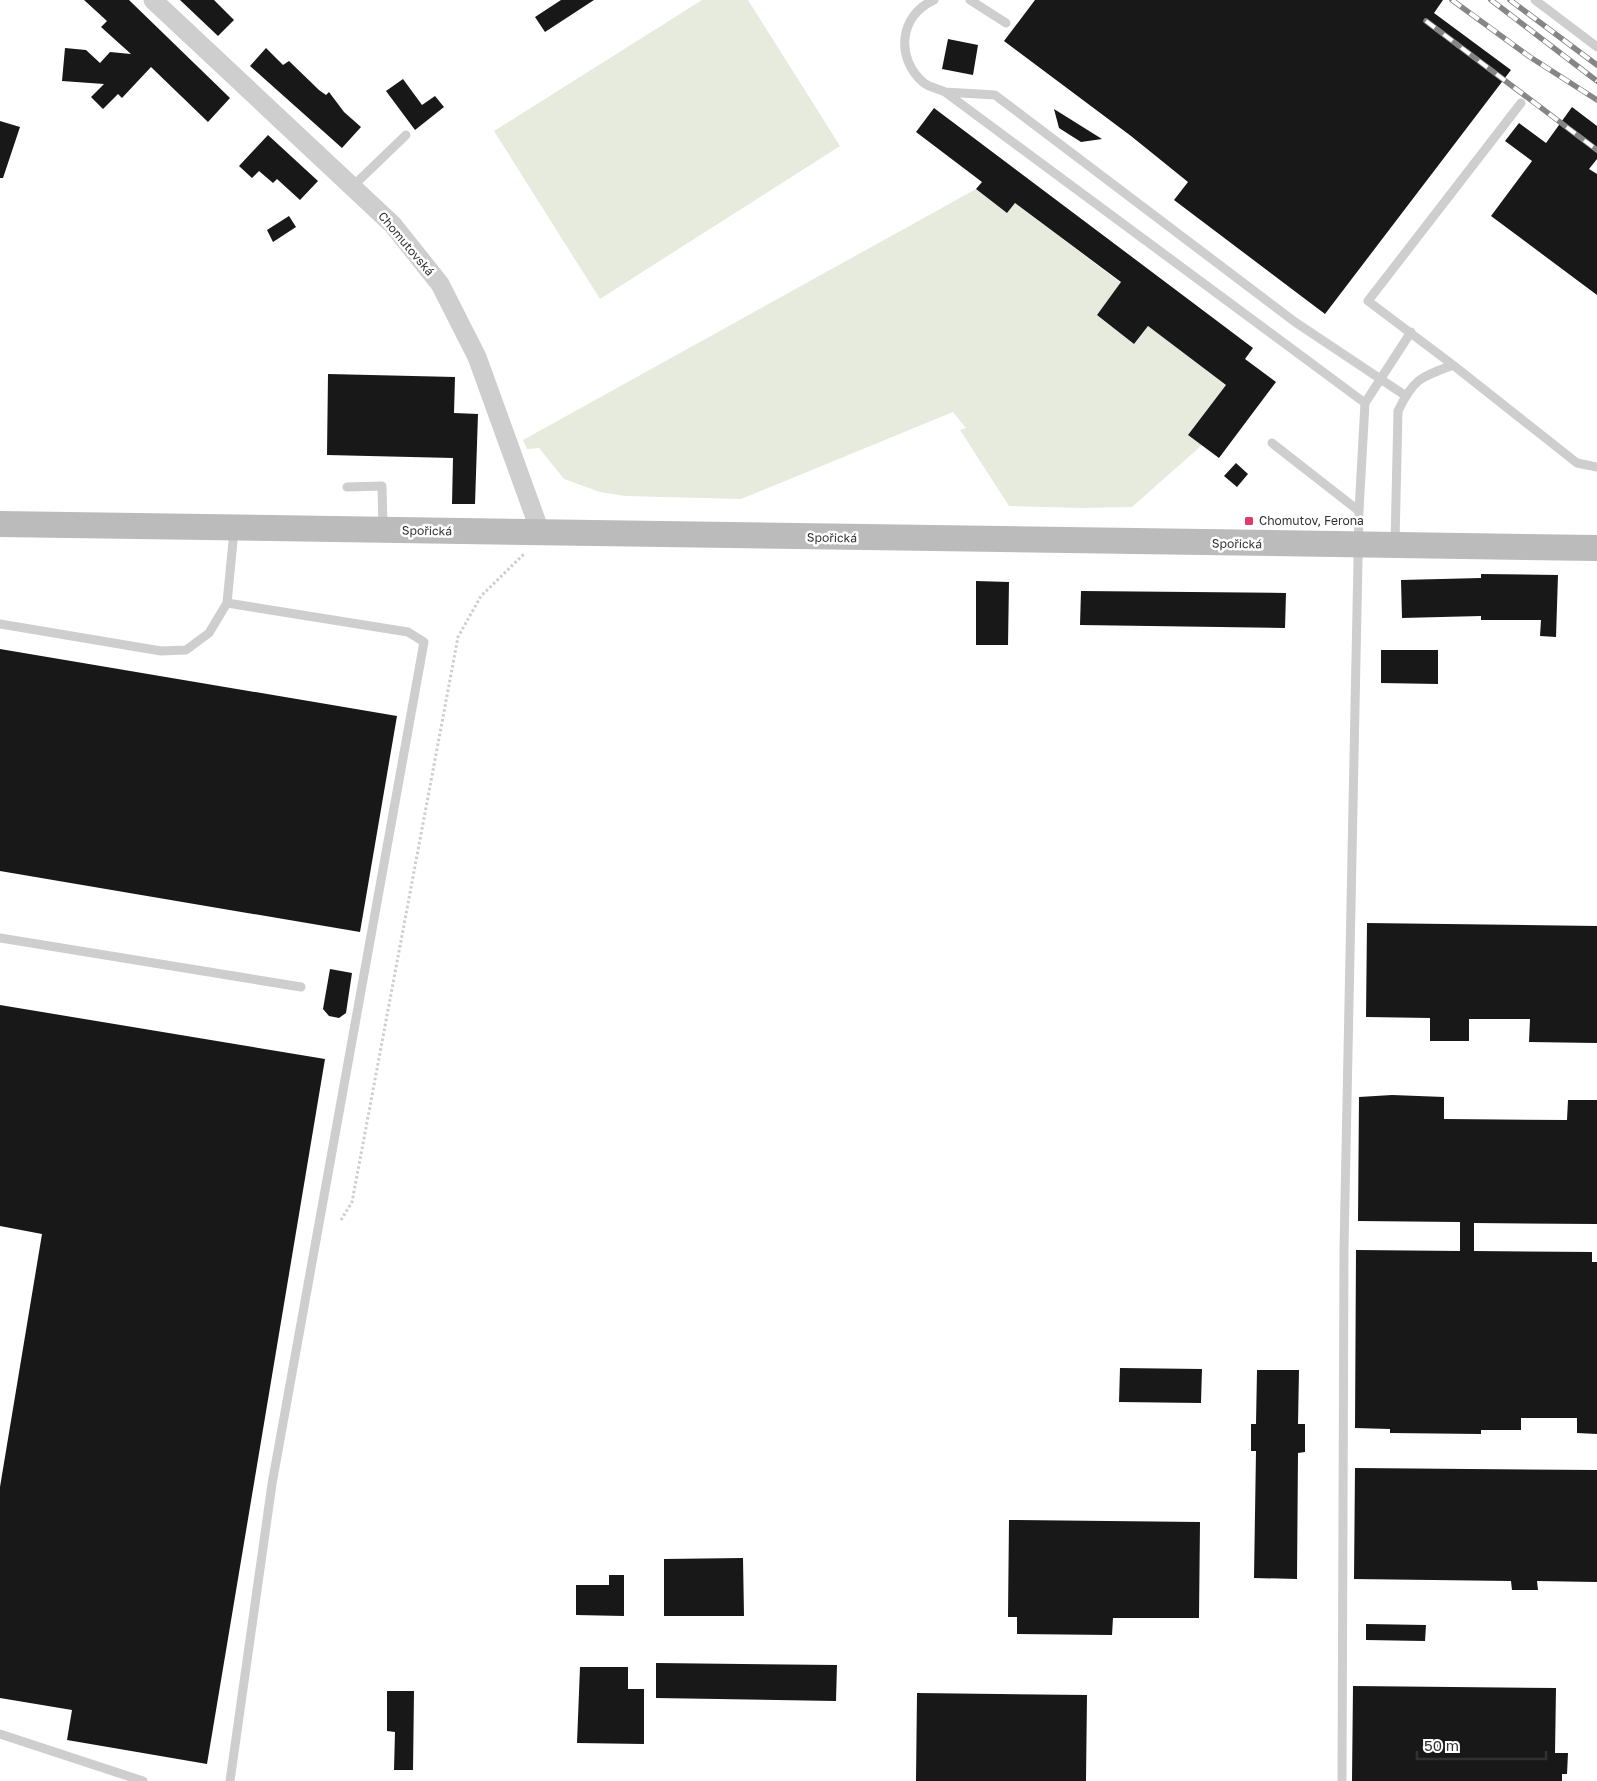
<svg xmlns="http://www.w3.org/2000/svg" width="1597" height="1781" font-family="'Golos Text',sans-serif">
<rect width="100%" height="100%" fill="#fff"/>
<path fill="#e7ebdd" d="M702,0H748L840,146L600,299L494,131Z
M976,189L1007,213L1015,203L1121,283L1097,315L1134,344L1148,326L1226,385L1188,435L1202,445L1132,507L1081,508L1009,506L960,430L966,428L953,412L741,499L625,496L600,492L564,479L539,448L527,449L523,440Z"/>
<path fill="#181818" d="M84,0H129L230,98L208,122L151,67L122,98L118,94L103,109L91,97L104,84L62,81L65,48L86,50L100,63L110,52L131,54L101,27L107,21Z
M180,0H214L234,20L218,36Z
M561,0H594L545,32L535,17Z
M1035,0H1443L1434,13L1511,70L1325,314L1174,200L1188,182L1131,136L1004,41Z
M948,39L978,45L973,75L942,69Z
M266,48L283,65L289,61L319,90L326,95L329,92L344,112L361,127L342,148L250,66Z
M403,79L422,105L435,96L444,107L415,130L386,91Z
M1572,107L1597,126V159L1589,169L1597,174V295L1491,216L1532,161L1505,141L1519,123L1546,143Z
M934,108L1253,348L1245,359L1276,382L1219,458L1188,435L1226,385L1148,326L1134,344L1097,315L1121,282L1015,203L1007,213L976,189L982,182L916,132Z
M1054,109L1102,139L1081,142L1059,128Z
M0,121L20,127L3,178H0Z
M268,135L318,181L300,200L277,179L273,183L259,171L252,178L239,166Z
M289,216L296,227L273,242L267,230Z
M328,374L455,377L454,413L478,414L475,504H452L453,458L327,455Z
M1236,463L1248,474L1237,487L1224,476Z
M1481,574L1558,575L1556,637L1540,636L1541,620H1481V616L1402,618L1401,580L1481,578Z
M976,581L1009,582L1008,645H976Z
M1081,591L1286,593L1285,628L1080,625Z
M0,649L397,716L360,932L0,871Z
M1381,650H1438V684L1381,683Z
M1367,923L1597,926V1043L1529,1042L1530,1019H1469V1041H1430V1018L1366,1017Z
M330,969L352,973L346,1013L339,1018L329,1016L323,1009Z
M0,1005L325,1059L207,1764L67,1740L72,1710L0,1698V1487L42,1234L0,1226Z
M1392,1095L1444,1097V1119L1567,1120L1568,1100H1597V1224L1474,1223V1251L1592,1252V1262H1597V1434L1577,1433V1418H1521V1430H1481V1434L1390,1433V1429L1355,1428L1356,1250L1460,1251V1222L1358,1221L1359,1097Z
M1120,1368L1202,1369L1201,1403L1119,1402Z
M1257,1370H1299L1298,1424H1305V1452L1298,1453L1297,1579L1254,1578L1256,1451H1251V1424H1256Z
M1355,1468L1597,1470V1582L1537,1581L1538,1590H1512L1511,1581L1354,1579Z
M1009,1520L1200,1522L1199,1618H1113L1112,1635L1017,1634V1617H1008Z
M743,1558L744,1616H664V1559Z
M609,1575H624V1616L576,1615V1585H609Z
M1366,1624L1426,1625L1425,1641L1366,1640Z
M656,1663L837,1665L836,1701L656,1698Z
M580,1667H628V1689H644V1744L577,1743Z
M1353,1686L1556,1688L1555,1753H1568L1567,1774H1562V1781H1352Z
M387,1691H414L413,1770H394L395,1732L387,1731Z
M917,1693L1087,1695L1086,1781H916Z"/>
<g fill="none" stroke-linecap="round" stroke-linejoin="round">
<path stroke="#cecece" stroke-width="3" stroke-dasharray="2.5 2.5" stroke-linecap="butt" d="M341,1220L352,1202L458,637L481,596L525,553"/>
<path stroke="#cecece" stroke-width="9" d="M934,0C899,15 895,59 924,83C929,87 939,89 945,92L1365,403
M970,0L1006,23
M1535,0L1597,47
M945,92L995,95L1295,322L1406,396
M353,186L406,135
M1453,365L1368,301L1521,103
M1272,443L1359,511L1344,1249L1342,1781
M347,487L382,486L383,527
M1359,511L1365,403L1411,332
M1395,543L1398,411C1414,378 1421,377 1453,365L1577,463L1597,467
M227,603L408,632L424,642L272,1484L230,1781
M0,624L161,651L186,650L209,633L227,603L234,531
M0,938L301,987
M0,1734L143,1781"/>
<path stroke="#cecece" stroke-width="19" d="M153,0L393,225L440,284L477,357L541,534"/>
<path stroke="#bbb" stroke-width="26" d="M0,524L1597,548"/>
<g stroke="#868686" stroke-width="5.5">
<path id="rail" d="M1452,0L1530,57L1597,100
M1491,0L1597,81
M1510,0L1597,65
M1426,21L1597,150"/>
</g>
<use href="#rail" stroke="#fff" stroke-width="4" stroke-dasharray="11" stroke-linecap="butt"/>
</g>
<rect fill="#e23a6b" stroke="#fff" stroke-width="2" x="1244" y="516" width="10" height="10" rx="2.5"/>
<g text-anchor="middle" stroke-width="5" stroke-linejoin="round" paint-order="stroke">
<g font-size="12" fill="#313131" stroke="#fff">
<text transform="translate(406 244) rotate(50)" y="4">Chomutovská</text>
<text transform="translate(427 531) rotate(1)" y="4">Spořická</text>
<text transform="translate(832 538) rotate(1)" y="4">Spořická</text>
<text transform="translate(1237 544) rotate(1)" y="4">Spořická</text>
</g>
<g font-size="12" fill="#313131" stroke="#fff" text-anchor="start">
<text x="1259" y="525">Chomutov, Ferona</text>
</g>
</g>
<path d="M1417 1751v8h129v-8" fill="none" stroke="#313131" stroke-width="2.5"/>
<text x="1424" y="1751" font-size="15" fill="#313131" stroke="#ffffff" stroke-width="4" paint-order="stroke">50 m</text>
</svg>
